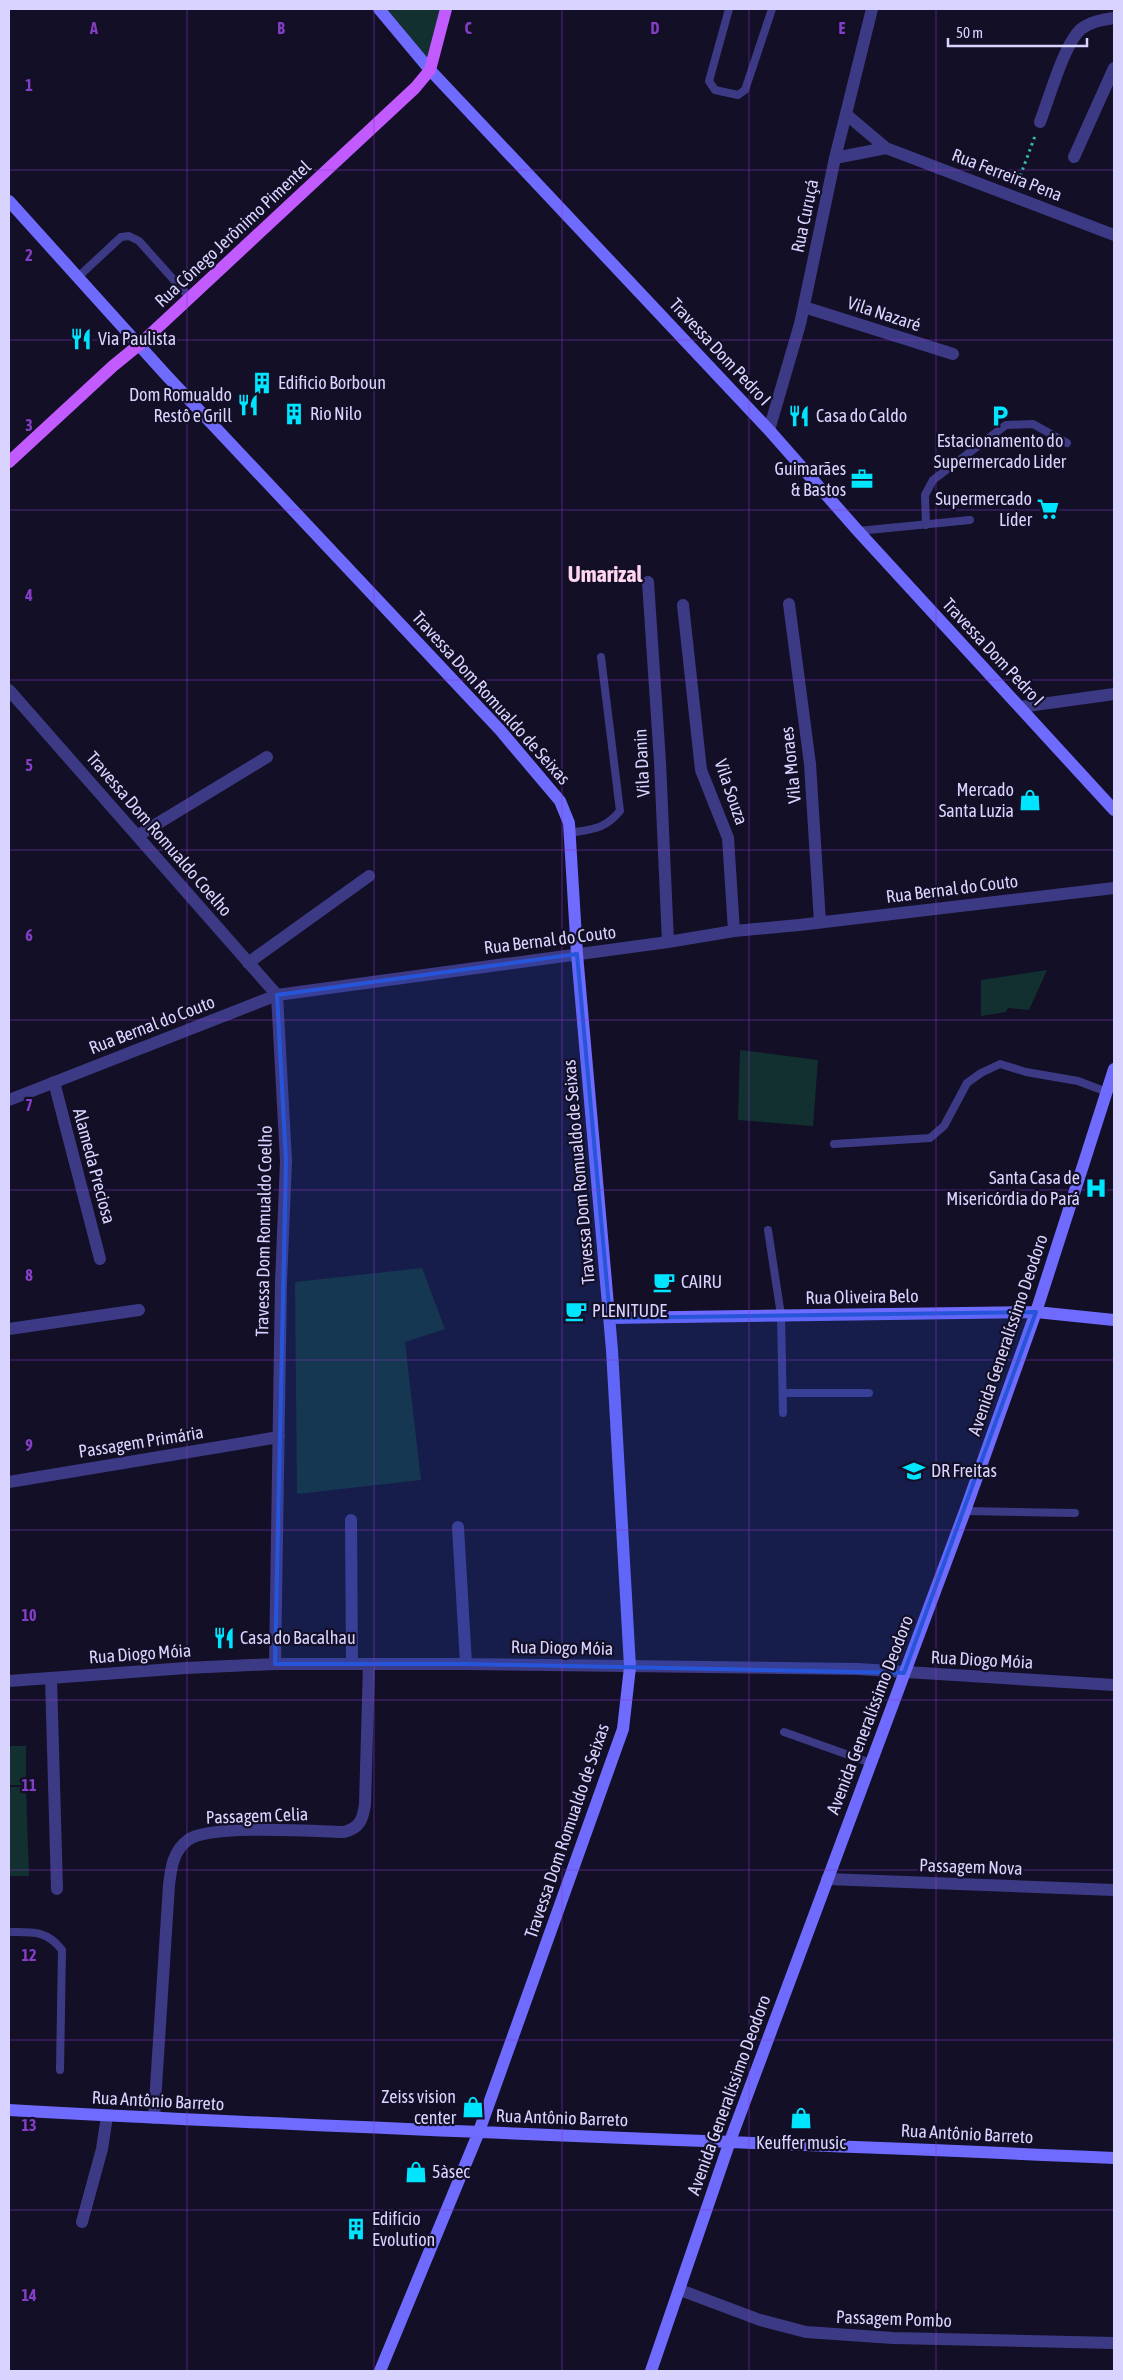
<svg xmlns="http://www.w3.org/2000/svg" width="1123" height="2380" font-family="'Asap Condensed',sans-serif">
<rect width="100%" height="100%" fill="#130f26"/>
<path fill="#12302f" d="M379,9H451L434,65Z
M1047,970L1029,1010L1008,1008L1006,1012L981,1016V980Z
M740,1050L818,1060L813,1126L738,1120Z
M422,1268L445,1329L405,1342L421,1480L297,1494L295,1282Z
M9,1746H26V1785H9Z
M26,1787L29,1876H9V1787Z"/>
<g fill="none" stroke-linecap="round" stroke-linejoin="round">
<path stroke="#2fb8b0" stroke-width="3" stroke-dasharray="2.5 4" stroke-linecap="butt" d="M1018,182L1035,136"/>
<path stroke="#3d3a85" stroke-width="8" d="M729,9L709,81L715,90L738,95L745,90L772,9
M78,277L121,237L129,236L139,241L190,298
M926,525L925,495L933,480L1006,425L1033,424L1067,443
M858,531L970,520
M569,833C592,829 604,830 620,811L601,657
M834,1144L930,1138L944,1126L967,1083L981,1073L1000,1064L1026,1072L1078,1081L1107,1092
M768,1230L781,1315L783,1413
M783,1393H869
M965,1511L1075,1513
M784,1732L871,1763
M9,1932C32,1932 47,1930 62,1950L60,2070"/>
<path stroke="#3d3a85" stroke-width="12" d="M847,115L886,148L1114,235
M1040,122C1049,99 1064,44 1081,29C1091,21 1103,20 1114,18
M1074,157L1114,68
M835,158L886,148
M804,307L953,354
M769,430L800,324L835,158L872,9
M648,582L660,762L668,942
M789,604L810,764L820,922
M683,605L701,770L728,838L734,931
M9,690L277,995L286,1161L281,1282L275,1664
M1020,707L1114,694
M137,836L267,757
M248,963L369,876
M54,1082L100,1259
M9,1100L277,995L668,942L734,931L799,925L1114,888
M9,1329L139,1310
M9,1482L279,1437
M351,1520L352,1664
M458,1527L466,1664
M51,1678L57,1889
M9,1681L186,1668L275,1664H466L858,1669L1114,1685
M827,1879L1114,1890
M154,2118L169,1885C171,1868 173,1851 188,1840C209,1824 314,1831 344,1832C360,1828 363,1819 365,1804L369,1664
M82,2222L102,2149L107,2116
M680,2290L760,2320L806,2332L893,2338L1114,2343"/>
<path stroke="#6f6bff" stroke-width="12" d="M379,9L430,70L769,430L858,531L1114,810
M9,201L166,375L500,730L560,801L569,823L577,954L612,1350L630,1667L623,1729L478,2134L380,2371
M610,1318L1036,1312L1114,1320
M9,2110C377,2131 746,2141 1114,2158
M651,2371L730,2141L965,1511L1036,1312L1114,1069"/>
<path stroke="#c25bff" stroke-width="12" d="M9,462L113,366L140,344L415,88L430,70L446,9"/>
</g>
<path fill="#2655da" fill-opacity="0.2" stroke="#2655da" stroke-width="4" stroke-linejoin="round" d="M577,954L610,1318L1036,1312L904,1673L466,1664H275L286,1161L277,995Z"/>
<path fill="none" stroke="#843dc5" stroke-width="1" stroke-opacity="0.55" d="M187,9V2371M374,9V2371M562,9V2371M749,9V2371M936,9V2371M9,170H1114M9,340H1114M9,510H1114M9,680H1114M9,850H1114M9,1020H1114M9,1190H1114M9,1360H1114M9,1530H1114M9,1700H1114M9,1870H1114M9,2040H1114M9,2210H1114"/>
<defs>
<g id="restaurant-bare" transform="scale(1.725)"><path d="M-5-6h1v4h1v-4h1v4h1v-4h1v5L-1.5 .5V6h-2V.5L-5-1ZM5-6V6H3V1.5H1.5Q1.5-4 5-6Z" fill="#00e5ff" stroke="#130f26" stroke-width="2.5" paint-order="stroke"/></g>
<g id="building-bare" transform="scale(1.725)"><path d="M-4-6H4V6H1V3H-1V6H-4ZM-2.5-4.3h1.7v1.8h-1.7ZM.8-4.3h1.7v1.8H.8ZM-2.5-1h1.7V.8h-1.7ZM.8-1h1.7V.8H.8Z" fill="#00e5ff" stroke="#130f26" stroke-width="2.5" paint-order="stroke"/></g>
<g id="parking-bare" transform="scale(1.725)"><path d="M-3.5-5.5H1a3.5 3.5 0 0 1 0 7H-1V5.5H-3.5ZM-1-3.4V-.6H.8a1.4 1.4 0 0 0 0-2.8Z" fill="#00e5ff" stroke="#130f26" stroke-width="2.5" paint-order="stroke"/></g>
<g id="office-bare" transform="scale(1.725)"><path d="M-6-3h4V-5.5h4V-3h4V5H-6ZM-1-4.5V-3h2v-1.5ZM-6 0V1H6V0Z" fill="#00e5ff" stroke="#130f26" stroke-width="2.5" paint-order="stroke"/></g>
<g id="supermarket-bare" transform="scale(1.725)"><path d="M-6-5.5h2.5l.6 2H6L4.5 2H-2.5L-4.4-4H-6ZM-1.5 3.2a1.3 1.3 0 1 0 .1 0ZM3 3.2a1.3 1.3 0 1 0 .1 0Z" fill="#00e5ff" stroke="#130f26" stroke-width="2.5" paint-order="stroke"/></g>
<g id="shop-bare" transform="scale(1.725)"><path d="M-5-2.5h2.3a2.7 3.5 0 0 1 5.4 0H5L5.5 6h-11ZM-1.5-2.5h3a1.5 2.3 0 0 0-3 0Z" fill="#00e5ff" stroke="#130f26" stroke-width="2.5" paint-order="stroke"/></g>
<g id="hospital-bare" transform="scale(1.725)"><path d="M-5-5h3v3.5h4V-5h3V5h-3V1.5h-4V5h-3Z" fill="#00e5ff" stroke="#130f26" stroke-width="2.5" paint-order="stroke"/></g>
<g id="cafe-bare" transform="scale(1.725)"><path d="M-5.5-4.5H6V0H3Q3 3.5 0 3.5H-2.5Q-5.5 3.5-5.5 0ZM3-3.2v2h1.7v-2ZM-6 4.5H4V6H-6Z" fill="#00e5ff" stroke="#130f26" stroke-width="2.5" paint-order="stroke"/></g>
<g id="school-bare" transform="scale(1.725)"><path d="M0-5L7-2L0 1L-7-2ZM-4 1L0 2.5L4 1V4Q0 6-4 4Z" fill="#00e5ff" stroke="#130f26" stroke-width="2.5" paint-order="stroke"/></g>
</defs>
<g fill-rule="evenodd">
<use href="#restaurant-bare" x="81" y="339"/>
<use href="#building-bare" x="262" y="383"/>
<use href="#restaurant-bare" x="248" y="405"/>
<use href="#building-bare" x="294" y="414"/>
<use href="#restaurant-bare" x="799" y="416"/>
<use href="#parking-bare" x="1000" y="416"/>
<use href="#office-bare" x="862" y="479"/>
<use href="#supermarket-bare" x="1048" y="509"/>
<use href="#shop-bare" x="1030" y="800"/>
<use href="#hospital-bare" x="1096" y="1188"/>
<use href="#cafe-bare" x="664" y="1282"/>
<use href="#cafe-bare" x="576" y="1311"/>
<use href="#school-bare" x="914" y="1471"/>
<use href="#restaurant-bare" x="224" y="1638"/>
<use href="#shop-bare" x="473" y="2107"/>
<use href="#shop-bare" x="801" y="2118"/>
<use href="#shop-bare" x="416" y="2172"/>
<use href="#building-bare" x="356" y="2229"/>
</g>
<g text-anchor="middle" stroke-width="4.5" stroke-linejoin="round" paint-order="stroke">
<g font-size="18" fill="#d9d4ff" stroke="#130f26">
<text transform="translate(1007 175) rotate(21)" y="6">Rua Ferreira Pena</text>
<text transform="translate(805 216) rotate(-78)" y="6">Rua Curuçá</text>
<text transform="translate(233 234) rotate(-43)" y="6">Rua Cônego Jerônimo Pimentel</text>
<text transform="translate(884 314) rotate(18)" y="6">Vila Nazaré</text>
<text transform="translate(720 352) rotate(47)" y="6">Travessa Dom Pedro I</text>
<text transform="translate(993 652) rotate(47)" y="6">Travessa Dom Pedro I</text>
<text transform="translate(491 698) rotate(48)" y="6">Travessa Dom Romualdo de Seixas</text>
<text transform="translate(642 763) rotate(-93)" y="6">Vila Danin</text>
<text transform="translate(791 765) rotate(-96)" y="6">Vila Moraes</text>
<text transform="translate(731 792) rotate(71)" y="6">Vila Souza</text>
<text transform="translate(159 834) rotate(49)" y="6">Travessa Dom Romualdo Coelho</text>
<text transform="translate(952 889) rotate(-7)" y="6">Rua Bernal do Couto</text>
<text transform="translate(550 940) rotate(-7)" y="6">Rua Bernal do Couto</text>
<text transform="translate(152 1025) rotate(-21)" y="6">Rua Bernal do Couto</text>
<text transform="translate(94 1166) rotate(75)" y="6">Alameda Preciosa</text>
<text transform="translate(579 1172) rotate(-95)" y="6">Travessa Dom Romualdo de Seixas</text>
<text transform="translate(264 1231) rotate(-89)" y="6">Travessa Dom Romualdo Coelho</text>
<text transform="translate(862 1297) rotate(-1)" y="6">Rua Oliveira Belo</text>
<text transform="translate(1008 1335) rotate(-71)" y="6">Avenida Generalíssimo Deodoro</text>
<text transform="translate(141 1442) rotate(-9)" y="6">Passagem Primária</text>
<text transform="translate(562 1648) rotate(1)" y="6">Rua Diogo Móia</text>
<text transform="translate(140 1654) rotate(-4)" y="6">Rua Diogo Móia</text>
<text transform="translate(982 1660) rotate(3)" y="6">Rua Diogo Móia</text>
<text transform="translate(870 1715) rotate(-69)" y="6">Avenida Generalíssimo Deodoro</text>
<text transform="translate(257 1816) rotate(-2)" y="6">Passagem Celia</text>
<text transform="translate(567 1831) rotate(-71)" y="6">Travessa Dom Romualdo de Seixas</text>
<text transform="translate(971 1867) rotate(2)" y="6">Passagem Nova</text>
<text transform="translate(729 2095) rotate(-70)" y="6">Avenida Generalíssimo Deodoro</text>
<text transform="translate(158 2101) rotate(3)" y="6">Rua Antônio Barreto</text>
<text transform="translate(562 2118) rotate(2)" y="6">Rua Antônio Barreto</text>
<text transform="translate(967 2134) rotate(3)" y="6">Rua Antônio Barreto</text>
<text transform="translate(894 2319) rotate(2)" y="6">Passagem Pombo</text>
</g>
<g font-size="18" fill="#d9d4ff" stroke="#130f26" text-anchor="start">
<text x="98" y="345">Via Paulista</text>
<text x="278" y="389">Edificio Borboun</text>
<text x="232" y="401" text-anchor="end">Dom Romualdo<tspan x="232" dy="21">Restô e Grill</tspan></text>
<text x="310" y="420">Rio Nilo</text>
<text x="816" y="422">Casa do Caldo</text>
<text x="1000" y="447" text-anchor="middle">Estacionamento do<tspan x="1000" dy="21">Supermercado Lider</tspan></text>
<text x="846" y="475" text-anchor="end">Guimarães<tspan x="846" dy="21">&amp; Bastos</tspan></text>
<text x="1032" y="505" text-anchor="end">Supermercado<tspan x="1032" dy="21">Líder</tspan></text>
<text x="1014" y="796" text-anchor="end">Mercado<tspan x="1014" dy="21">Santa Luzia</tspan></text>
<text x="1080" y="1184" text-anchor="end">Santa Casa de<tspan x="1080" dy="21">Misericórdia do Pará</tspan></text>
<text x="681" y="1288">CAIRU</text>
<text x="592" y="1317">PLENITUDE</text>
<text x="931" y="1477">DR Freitas</text>
<text x="240" y="1644">Casa do Bacalhau</text>
<text x="456" y="2103" text-anchor="end">Zeiss vision<tspan x="456" dy="21">center</tspan></text>
<text x="801" y="2149" text-anchor="middle">Keuffer music</text>
<text x="432" y="2178">5àsec</text>
<text x="372" y="2225">Edifício<tspan x="372" dy="21">Evolution</tspan></text>
</g>
<g font-size="22" font-weight="bold" fill="#ffd6f0" stroke="#130f26">
<text x="605" y="582">Umarizal</text>
</g>
</g>
<g font-size="16" text-anchor="middle" font-weight="bold" fill="#843dc5" stroke="#130f26" stroke-width="4.5" stroke-linejoin="round" paint-order="stroke">
<text x="94" y="34">A</text>
<text x="281" y="34">B</text>
<text x="468" y="34">C</text>
<text x="655" y="34">D</text>
<text x="842" y="34">E</text>
<text x="29" y="91">1</text>
<text x="29" y="261">2</text>
<text x="29" y="431">3</text>
<text x="29" y="601">4</text>
<text x="29" y="771">5</text>
<text x="29" y="941">6</text>
<text x="29" y="1111">7</text>
<text x="29" y="1281">8</text>
<text x="29" y="1451">9</text>
<text x="29" y="1621">10</text>
<text x="29" y="1791">11</text>
<text x="29" y="1961">12</text>
<text x="29" y="2131">13</text>
<text x="29" y="2301">14</text>
</g>
<rect width="1123" height="2380" fill="none" stroke="#d9d4ff" stroke-width="20"/>
<path d="M948 38v8h139v-8" fill="none" stroke="#d9d4ff" stroke-width="2.5"/>
<text x="956" y="38" font-size="15" fill="#d9d4ff" stroke="#130f26" stroke-width="4" paint-order="stroke">50 m</text>
</svg>
